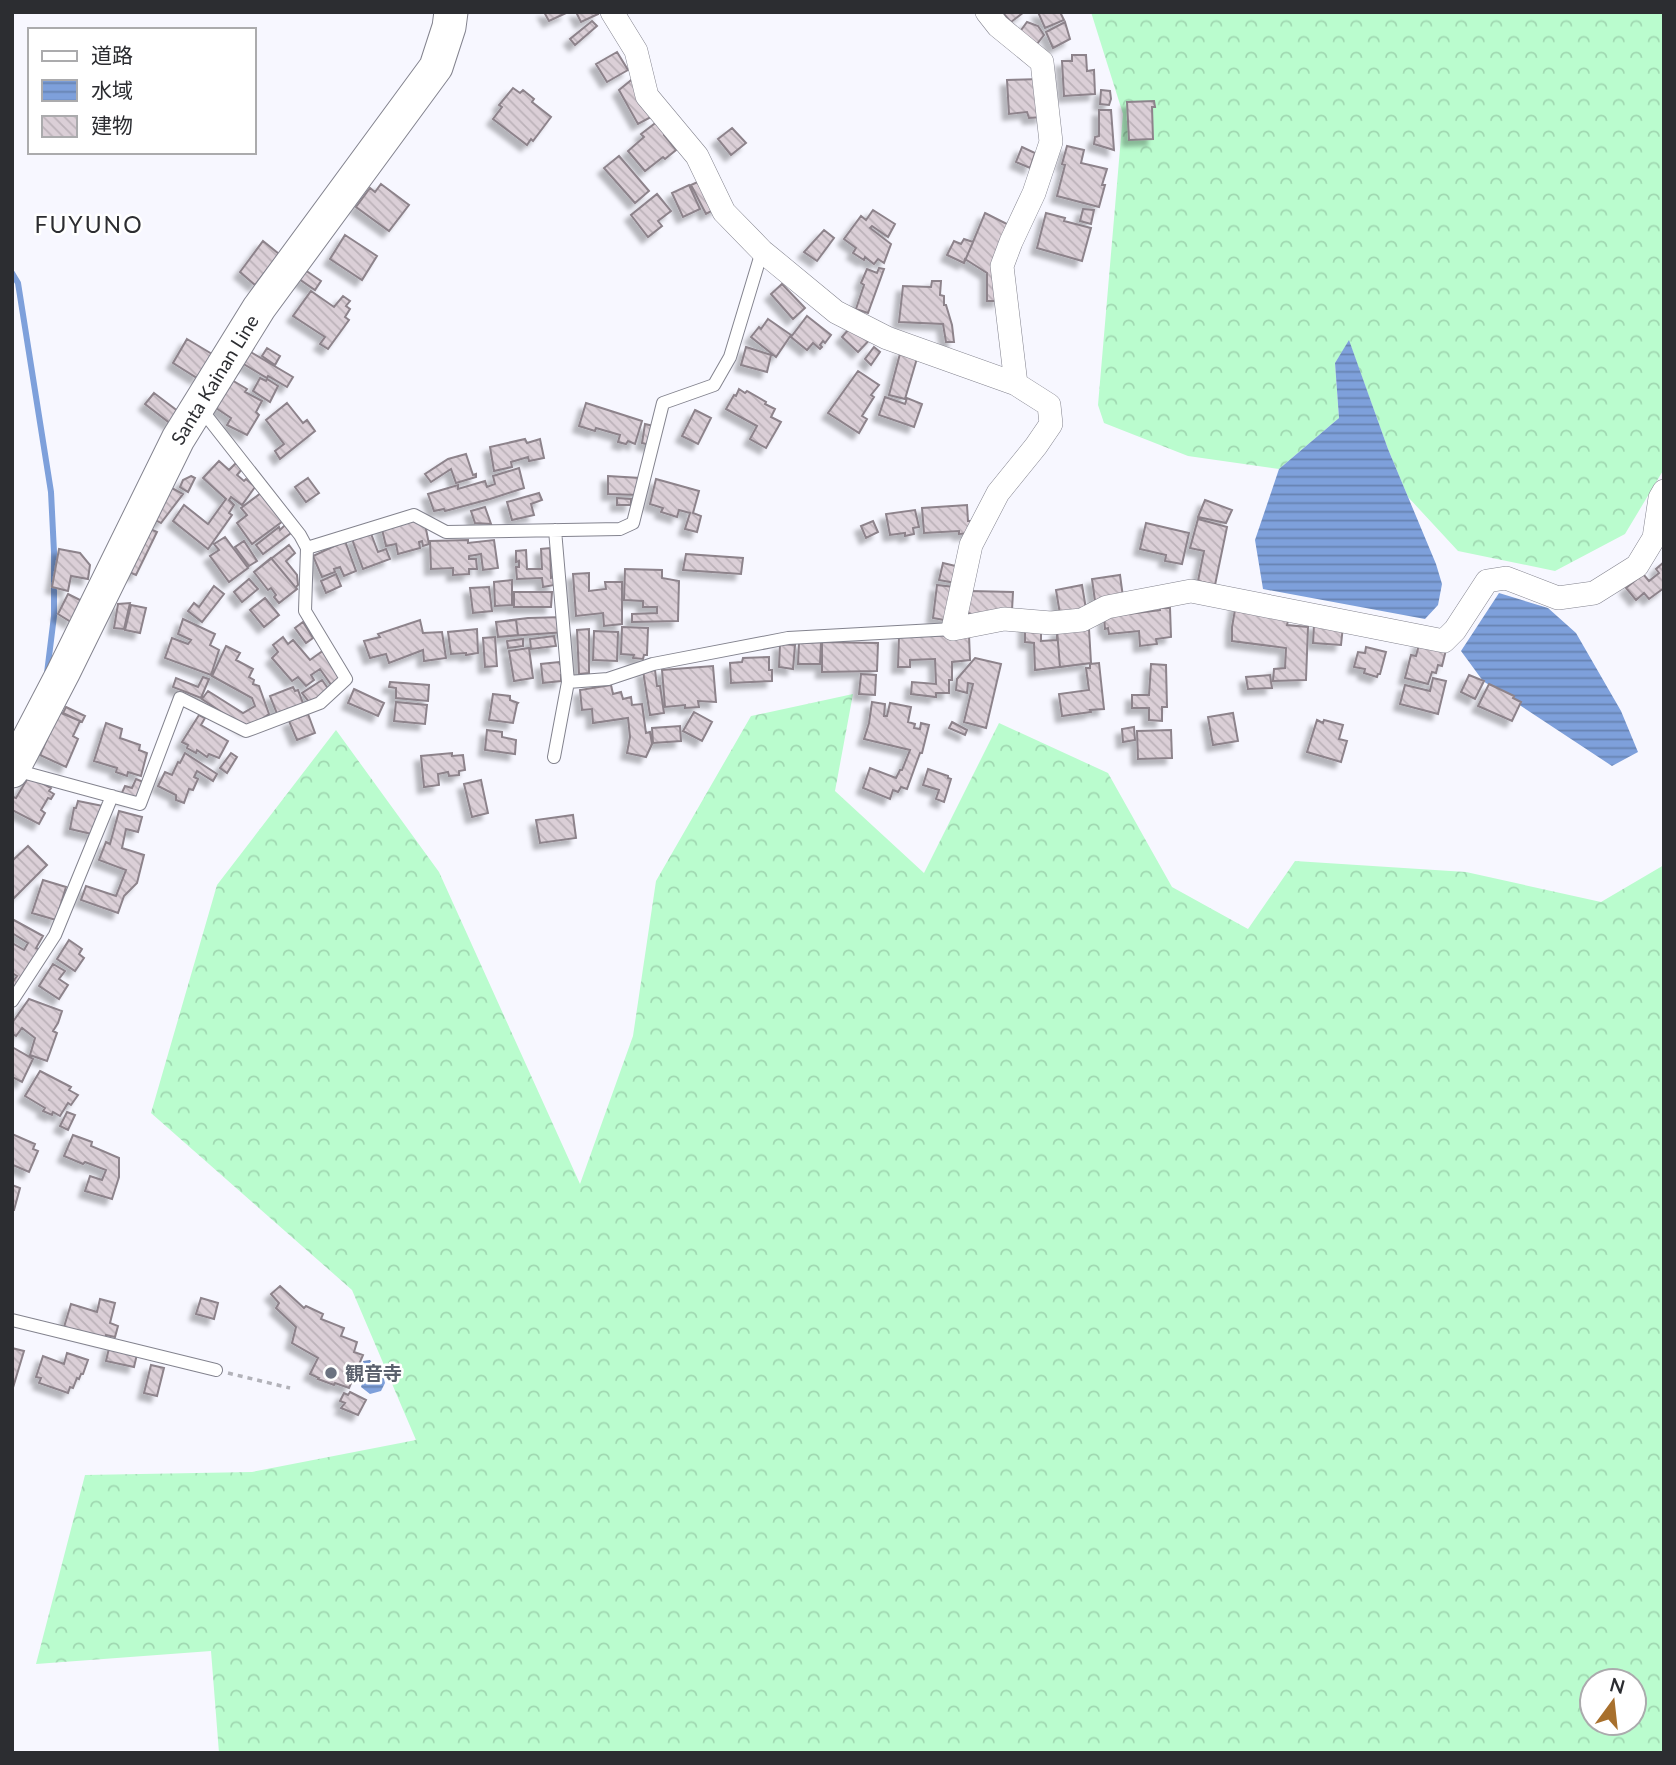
<svg xmlns="http://www.w3.org/2000/svg" width="1676" height="1765" font-family="Lato,'Noto Sans JP',sans-serif">
<defs>
<pattern id="forest-crowns" width="20" height="18" patternUnits="userSpaceOnUse" patternTransform="scale(1.75)"><rect width="20" height="18" fill="#bafcce"/><path d="M2 6a3 3 0 1 1 6 0M12 15a3 3 0 1 1 6 0" fill="none" stroke="#a0d8b1"/></pattern>
<pattern id="water-rules" width="6" height="5" patternUnits="userSpaceOnUse" patternTransform="scale(1.75)"><rect width="6" height="5" fill="#7ea0db"/><path d="M0 2.5h6" fill="none" stroke="#6783b2"/></pattern>
<pattern id="building-back-hatch" width="6" height="6" patternUnits="userSpaceOnUse" patternTransform="scale(1.75)"><rect width="6" height="6" fill="#dbcfd7"/><path d="M-1 5l2 2M0 0l6 6M5-1l2 2" fill="none" stroke="#bcb2b9"/></pattern>
<filter id="shadow"><feDropShadow dx="-6" dy="6" stdDeviation="2" flood-color="#0004"/></filter>
</defs>
<rect width="100%" height="100%" fill="#f7f7ff"/>
<path fill="url(#forest-crowns)" fill-rule="evenodd" d="M1091,12H1664V469L1625,534L1555,571L1458,551L1408,497L1388,449L1349,341L1335,363L1339,418L1279,469L1188,456L1104,423L1098,405L1123,114Z
M853,694L835,791L924,873L999,723L1108,773L1172,887L1248,929L1295,861L1466,872L1601,902L1664,865V1753H219L211,1651L36,1664L85,1475L252,1472L416,1440L352,1290L151,1113L217,885L336,730L439,872L580,1184L633,1036L656,881L751,716ZM1592,1681H1634V1723H1592Z"/>
<path fill="url(#water-rules)" d="M1349,340L1388,449L1436,564L1442,584L1438,605L1425,619L1263,589L1255,540L1279,469L1339,418L1335,363Z
M1499,593L1548,608L1576,633L1621,711L1638,752L1612,766L1483,681L1461,651Z
M370,1360L376,1368L382,1371L385,1383L381,1391L370,1394L361,1387L365,1374L363,1361Z"/>
<g fill="none" stroke-linecap="round" stroke-linejoin="round">
<path stroke="#7ea0db" stroke-width="6" d="M12,273L18,283L51,492L54,552V616L47,673"/>
</g>
<path fill="url(#building-back-hatch)" stroke="#8d838b" stroke-width="2" filter="url(#shadow)" d="M544,12H566V13L549,21Z
M576,12H598V14L581,22Z
M1002,12H1024L1011,22Z
M1038,12H1060L1064,20L1045,28Z
M592,21L597,26L575,45L570,39Z
M1027,22L1038,26L1044,35L1037,44L1019,33Z
M1065,22L1070,39L1053,48L1046,32Z
M617,52L628,70L607,82L596,64Z
M1072,55H1086L1087,71L1094,70L1095,94L1064,96L1062,61H1072Z
M635,77L651,117L638,124L619,90Z
M1041,79L1042,117L1029,118L1027,112L1009,114L1007,80Z
M513,88L520,93L523,90L534,99L532,102L551,117L533,141L531,139L527,145L493,119L502,107L499,105Z
M1101,90L1110,91L1111,99L1109,105L1100,104Z
M1154,101L1155,107H1152L1153,139L1129,140L1127,102Z
M1099,110H1111L1114,150L1094,144L1095,137L1099,136Z
M658,121L667,132L664,135L676,150L665,159L663,157L645,171L628,151L644,137L641,134Z
M732,128L746,143L731,155L718,139Z
M1067,146L1084,150L1081,163L1107,169L1102,185H1105L1099,207L1057,196L1065,165L1062,164Z
M1022,147L1035,153L1030,168L1016,162Z
M619,156L649,191L635,203L604,168Z
M704,179L719,207L706,214L691,185Z
M381,184L409,205L389,231L356,207L370,188L375,192Z
M689,185L700,209L683,217L672,193Z
M657,194L671,211L658,221L662,226L648,237L631,215Z
M1083,209L1094,210L1091,224L1080,221Z
M873,210L895,224L888,237L872,226L870,228L891,244L884,263L878,259L874,264L865,257L864,260L853,253L856,248L844,239L861,216L866,220Z
M985,213L1013,227L999,301H987V273L965,259L964,263L947,255L954,241L961,244L964,239L973,242Z
M1046,213L1065,218L1064,221L1091,228L1082,261L1037,248Z
M824,230L834,238L817,261L804,252Z
M345,235L377,256L362,280L330,259Z
M964,239L973,242L964,263L947,255L954,241L961,244Z
M263,241L279,254L255,285L240,272Z
M879,268L884,269L868,313L856,309L864,285L861,283L867,269L877,273Z
M305,270L321,281L315,290L299,279Z
M932,281H941L940,295L944,296V305H946L952,325L954,342H946L943,324L899,322L903,286L931,287Z
M782,284L805,308L793,319L771,294Z
M311,291L334,307L343,296L350,301L346,306L350,309L345,317L349,320L328,349L320,344L325,337L293,316Z
M807,316L831,335L825,343L823,341L820,345L822,347L820,349L813,343L807,350L791,337Z
M768,319L791,335L776,357L751,337L759,327L761,329Z
M854,323L875,334L858,352L842,337Z
M187,339L212,354L197,378L173,363Z
M746,347L771,355L767,372L741,365Z
M874,347L880,352L871,365L865,359Z
M267,348L280,356L275,365L262,356Z
M901,350L918,355L905,399L889,395Z
M249,351L293,377L287,387L268,376L267,378L242,363Z
M858,371L879,385L871,395L874,397L862,416L867,419L859,433L828,413Z
M260,378L266,381L267,379L278,386L270,402L253,391Z
M230,379L247,389L245,392L262,401L256,412L259,415L247,435L227,425L231,418L213,406Z
M739,389L745,393L747,391L766,402L765,404L775,409L771,417L781,422L766,448L750,439L757,426L726,409L734,395L736,396Z
M154,393L179,412L171,424L145,404Z
M885,397L905,404L907,398L922,404L914,427L879,415Z
M287,403L303,423L307,420L315,431L280,459L275,451L284,444L266,420Z
M586,403L642,421L635,444L628,441L626,444L618,442L620,435L596,428L595,431L579,426Z
M695,410L711,418L698,444L682,436Z
M645,424L658,427L654,446L642,443Z
M525,439L527,443L540,439L544,458L529,461L528,457L511,462L512,467L494,471L490,447Z
M466,454L473,475L476,474V477L456,483L451,469L431,482L425,474L448,459Z
M219,461L229,470L236,463L242,469L237,475L244,481L246,479L255,487L242,505L231,497L229,500L234,505L229,513L232,515L208,549L173,521L184,505L208,524L226,499L203,478Z
M519,468L524,488L490,499L445,511L444,509L434,511L428,494L458,485V489L485,481L487,487L495,484L493,476Z
M191,476L195,478L188,492L180,487L183,480Z
M608,476L640,478L639,495L608,494Z
M308,478L319,493L306,502L295,487Z
M656,479L699,491L693,513L701,516L697,532L685,529L690,513L679,510L677,517L661,512L663,508L650,504Z
M168,486L183,494L161,523L152,518Z
M261,493L283,521L252,544L237,523L247,515L241,508Z
M539,493L542,500L531,504L534,515L512,520L507,502Z
M617,498L631,499V505H617Z
M1205,500L1232,510L1226,523L1198,517Z
M967,505L968,521H972L973,533L959,534V531L924,533L922,508Z
M485,507L491,524L475,523L471,511Z
M915,510L919,527L913,528L914,534L905,536V533L890,535L886,514Z
M419,517L425,524L429,544L423,546L422,541L419,542L420,548L398,554L396,544L386,546L381,525Z
M1198,519L1227,527L1215,585L1198,581L1204,551L1190,548Z
M873,521L878,532L866,538L861,526Z
M1146,523L1189,533L1182,564L1165,561L1166,555L1140,549Z
M285,525L291,533L263,554L256,545L279,527L280,530Z
M146,527L157,532L136,575L124,570Z
M370,531L378,552L386,549L390,559L363,569L352,539Z
M225,537L248,568L229,582L210,556L219,550L214,544Z
M468,540V543L494,540L498,568L483,570L481,554L469,556V559H476L477,569H469V574L453,575V568L431,569L430,541Z
M244,541L257,561L249,566L235,547Z
M345,541L356,571L344,576L340,567L334,569L335,572L322,577L313,556Z
M289,545L295,553L286,561L297,575L298,585L296,587L297,589L279,603L274,597L276,595L271,588L268,590L254,572Z
M550,548L551,578L554,577V585L543,587L542,578L517,579L516,567H519V561L516,562V551L526,550L527,569H542L541,549Z
M59,549L80,553L90,565L88,579L71,576L68,591L52,587Z
M686,554L743,558L741,574L683,570Z
M271,558L297,589L279,603L274,597L276,595L271,588L268,590L254,572Z
M1664,562V588L1649,599L1644,593L1636,600L1626,588L1643,574L1649,581L1659,573L1656,569Z
M943,563L964,568L961,584L939,580Z
M625,569L662,570V578L679,581L678,621L632,622V614L657,613V607H643V601L624,600Z
M589,573V591L606,589L605,582H622V624L604,626L603,613L576,616L573,574Z
M336,574L341,586L326,593L321,581Z
M1120,575L1123,597L1095,601L1092,579Z
M249,579L258,589L242,602L234,592Z
M512,580V605L495,606L494,582Z
M937,585L954,587L950,621L933,618Z
M1082,585L1086,609L1060,614L1056,590Z
M214,586L224,594L202,622L188,611L194,603L199,607Z
M489,587L492,611L473,613L470,588Z
M970,591L1013,592L1012,610L973,615L966,612Z
M514,592H552L551,607H514Z
M68,594L82,601L71,622L58,614Z
M265,598L279,615L264,627L250,610Z
M130,603L124,629L114,628L118,604Z
M1236,604L1289,616L1287,625L1308,627L1306,680L1273,681L1274,669L1285,668L1286,648L1232,641V627Z
M131,605L146,608L140,633L125,630Z
M1160,608H1170L1171,637L1156,639L1157,644L1140,646L1139,631L1109,634L1108,628L1105,629L1104,617L1160,610Z
M564,617L565,632L498,637L496,622L528,618Z
M183,619L215,634L210,645L219,650L211,675L165,658L172,638L188,644L191,640L178,634Z
M420,620L423,633L442,632L446,658L424,661L423,650L389,663L386,654L370,658L364,641L380,637L378,634Z
M516,620L518,635L498,637L496,622Z
M303,622L313,638L306,643L295,628Z
M1041,623V641L1057,640V630L1089,629L1091,663L1035,670L1034,643L1025,642V624Z
M1314,624L1343,626L1341,645L1313,643Z
M622,627L648,628L647,655H644L643,659L633,658L634,655L621,654Z
M477,629L478,653L466,655V653L451,654L448,632Z
M589,629V673L579,674L577,630Z
M1089,629L1091,663L1060,667L1057,630Z
M594,631L618,632L617,661L593,660Z
M969,635L970,660L952,662V680H949V693H936V697L911,694L912,682L936,684L935,659L910,660V667H898L899,636Z
M554,636L556,646L531,649L530,639Z
M283,637L288,644L293,640L310,660L324,650L343,677L332,686L320,669L311,675L314,680L306,686L298,677L292,681L272,658L278,652L273,645Z
M495,637L497,666L485,667L483,638Z
M523,639V646L508,648L507,641Z
M1420,641L1446,650L1442,666L1438,665L1436,673L1432,672L1428,684L1405,678L1411,655L1416,656Z
M821,642L820,664H798L799,643Z
M822,642L878,643L877,671L822,672Z
M780,644L795,645L793,669L779,667Z
M226,646L240,653L236,660L253,669L249,677L254,680L253,684L259,686L269,714L247,729L202,699L208,691L243,713L255,706L252,698L212,676Z
M1366,647L1386,652L1380,674H1378L1377,677L1364,673L1365,669L1354,667L1358,652L1365,653Z
M529,648L533,678L514,681L509,651Z
M769,657V670H772V681L731,683L730,663L742,662L743,658Z
M975,658L1001,664L986,728L964,722L973,684L968,683L967,693L956,690L957,679Z
M559,662L560,664H565L566,675H561V681L543,683L541,664Z
M1099,663L1104,709L1090,710L1091,712L1062,716L1059,694L1089,690L1086,668H1090V664Z
M1151,664L1166,665L1167,707H1162V721L1149,720V708H1132V695H1149Z
M713,666L716,702L698,701L699,707L685,708V705L665,707L662,670Z
M655,670L657,686H660L664,713L650,715L643,671Z
M861,674L876,675L875,695L859,694Z
M1270,675L1272,688L1248,689L1246,677Z
M1469,675L1484,681L1475,699L1461,692Z
M203,677L209,679L201,698L173,687L176,678L198,687Z
M1433,678L1446,681L1438,714L1400,704L1405,685L1430,691Z
M322,680L329,690L310,703L302,693Z
M390,682L429,685L428,701L396,698V688L389,687Z
M1489,684L1514,696L1513,698L1521,702L1512,721L1478,706Z
M611,685L613,694L621,692L623,699L631,697L632,705L642,704L646,733L650,732L652,744L646,757L627,753L630,737L628,718L593,723L592,709L582,710L580,690Z
M293,687L295,691L298,690L304,706L278,716L270,696Z
M354,689L384,703L378,716L348,703Z
M493,694L510,696V700L518,703L517,704L513,723L489,720Z
M396,702L427,705L425,724L394,721Z
M872,702L885,704L884,716H887L890,703L911,707L908,722L915,724L914,728L920,729L921,723L929,725L922,753H920L907,789L901,787L898,792L893,790L890,799L863,788L870,768L896,778L900,770H902L910,750L864,739L869,723Z
M66,707L85,716L82,722L63,713Z
M59,712L80,721L73,736L78,739L66,767L40,755Z
M694,712L712,722L702,741L683,731Z
M1233,713L1238,741L1213,745L1208,717Z
M308,714L315,733L297,740L289,721Z
M199,715L205,718L201,725L228,741L219,758L209,754L207,757L197,750L196,753L187,748L188,745L182,742Z
M1317,720L1323,723L1324,720L1343,725L1339,739L1347,741L1341,762L1307,752Z
M952,722L967,730L965,735L949,728Z
M106,723L122,729L120,738L140,745L139,750L147,753L141,776L128,772L127,776L116,772L117,768L94,761Z
M680,726L681,741L653,743L652,728Z
M1134,727L1135,740L1123,742L1122,729Z
M487,730L502,732V737L516,740L515,754L485,750Z
M1171,730L1172,758L1138,759L1137,731Z
M185,753L217,774L213,781L197,771L194,777L198,779L193,790L189,789L184,803L176,800V795L158,786L165,772L172,775L178,762L180,763Z
M231,753L237,757L227,773L220,768Z
M452,753V756L463,755L465,770L459,771V775L449,776L448,772L438,774L439,785L424,787L421,756Z
M928,769L948,776V778L951,779L944,802L936,799L939,790L923,785Z
M29,776L51,788L49,791L54,794L51,799L48,798L41,810L45,813L39,824L12,810V798L13,797L16,798Z
M136,779L146,783L139,800L120,797L125,786L132,788Z
M481,780L488,813L472,817L464,784Z
M78,801L103,806L96,835L70,829L74,808H76Z
M119,811L142,817L138,832L126,829L122,848L144,855L137,883L124,896L118,913L81,900L86,886L116,896L126,870L99,860L106,842L110,844Z
M573,815L576,838L540,843L536,820Z
M28,846L47,865L12,900V861Z
M43,880L66,887L56,920L32,913Z
M12,919L43,936L36,948L42,951L12,998V983L17,976L12,973V943L24,950L28,943L12,933Z
M69,940L82,949L79,954L84,958L75,971L57,959Z
M53,964L65,971L59,979L68,985L59,999L39,986Z
M29,999L62,1011L58,1023L53,1031L57,1033L47,1061L30,1055L35,1038L22,1028L16,1036L12,1034V1023Z
M12,1047L33,1059L22,1082L12,1077Z
M40,1071L71,1087L69,1090L78,1095L71,1105L68,1103L60,1116L53,1112L52,1115L43,1111L45,1108L25,1096Z
M67,1112L75,1115L68,1130L60,1126Z
M12,1134L35,1144L33,1149L38,1151L29,1172L13,1165L12,1166Z
M73,1135L92,1142L91,1146L119,1158V1177L112,1199L85,1191L90,1176L102,1180L106,1170L85,1162L83,1164L64,1156Z
M12,1185L20,1188L14,1210H12Z
M280,1286L304,1308L306,1306L323,1314L321,1319L344,1328L341,1336L357,1342L354,1352L363,1355L349,1388L335,1383L334,1385L318,1379L319,1378L310,1374L318,1358L292,1343L296,1327L276,1308L279,1303L271,1294Z
M201,1298L218,1303L214,1319L196,1314Z
M100,1299L115,1303L110,1323L118,1326L115,1337L106,1335L105,1340L64,1327L71,1304L97,1312Z
M110,1344L138,1350L134,1367L106,1361Z
M12,1348L24,1351L12,1391Z
M67,1353L88,1360L83,1374H81L79,1379L77,1378L73,1388L70,1387L68,1393L39,1383L41,1378L36,1377L43,1356L64,1364Z
M151,1365L164,1368L157,1396L144,1393Z
M350,1392L366,1400L358,1415L341,1408L345,1403L340,1401L344,1393L348,1395Z"/>
<g fill="none" stroke-linecap="round" stroke-linejoin="round">
<g stroke="#83838e" stroke-width="14">
<path id="service" d="M201,409L300,535L307,548L414,515L446,532L620,529L633,523L663,403L714,385L730,357L762,251
M568,682L608,679L653,664L788,638L953,629
M554,757L568,682L555,530
M15,770L140,804L180,698L246,731L320,703L346,679L305,611L307,548
M12,1001L55,935L112,796
M12,1320L216,1370"/>
</g>
<g stroke="#83838e" stroke-width="24">
<path id="minor" d="M612,12L636,51L647,96L697,156L724,212L762,251L836,312L887,338L1016,384L1049,405L1051,424L1036,446L998,493L971,545L953,629L1004,619L1051,623L1082,620L1107,607L1191,591L1444,641L1455,630L1487,581L1506,578L1558,598L1594,593L1637,566L1654,538L1660,498L1664,491
M987,12L998,26L1042,62L1051,142L1034,193L1011,242L1002,266L1016,384"/>
</g>
<g stroke="#83838e" stroke-width="35">
<g id="secondary">
<path id="s1" d="M12,771L63,673L178,439L259,308L436,67L449,27L451,12"/>
</g>
</g>
<path stroke="#b2b2b9" stroke-width="3.5" stroke-dasharray="5 5" stroke-linecap="butt" d="M228,1373L290,1388"/>
<use href="#service" stroke="#fff" stroke-width="12"/>
<use href="#minor" stroke="#fff" stroke-width="23"/>
<use href="#secondary" stroke="#fff" stroke-width="33"/>
</g>
<circle fill="#6b7280" stroke="#fff" stroke-width="2.5" cx="331" cy="1373" r="7"/>
<g text-anchor="middle" stroke-width="5" stroke-linejoin="round" paint-order="stroke">
<g font-size="19" fill="#2c2d31" stroke="#fff">
<text dy="7" stroke="none"><textPath href="#s1" startOffset="441">Santa Kainan Line</textPath></text>
</g>
<g font-size="19" font-weight="bold" fill="#5b616d" stroke="#fff" text-anchor="start">
<text x="345" y="1380">観音寺</text>
</g>
<g font-size="23" letter-spacing="2" fill="#2c2d31" stroke="#fff">
<text x="89" y="233">FUYUNO</text>
</g>
</g>
<rect width="1676" height="1765" fill="none" stroke="#2c2d31" stroke-width="28"/>
<rect x="28" y="28" width="228" height="126" fill="#ffffff" stroke="#ababad" stroke-width="2"/>
<rect x="42" y="51" width="35" height="10" fill="#ffffff" stroke="#ababad" stroke-width="2"/>
<text x="91" y="63" font-size="21" fill="#2c2d31">道路</text>
<rect x="42" y="80" width="35" height="21" fill="url(#water-rules)" stroke="#ababad" stroke-width="2"/>
<text x="91" y="98" font-size="21" fill="#2c2d31">水域</text>
<rect x="42" y="116" width="35" height="21" fill="url(#building-back-hatch)" stroke="#ababad" stroke-width="2"/>
<text x="91" y="133" font-size="21" fill="#2c2d31">建物</text>
<g transform="translate(1613 1702) rotate(15)"><circle r="33" fill="#ffffff" stroke="#ababad" stroke-width="2"/>
<path d="M0-5L12 26L0 18L-12 26Z" fill="#a8702d"/>
<text y="-10" font-size="19" font-weight="bold" text-anchor="middle" fill="#2c2d31">N</text>
</g>
</svg>
